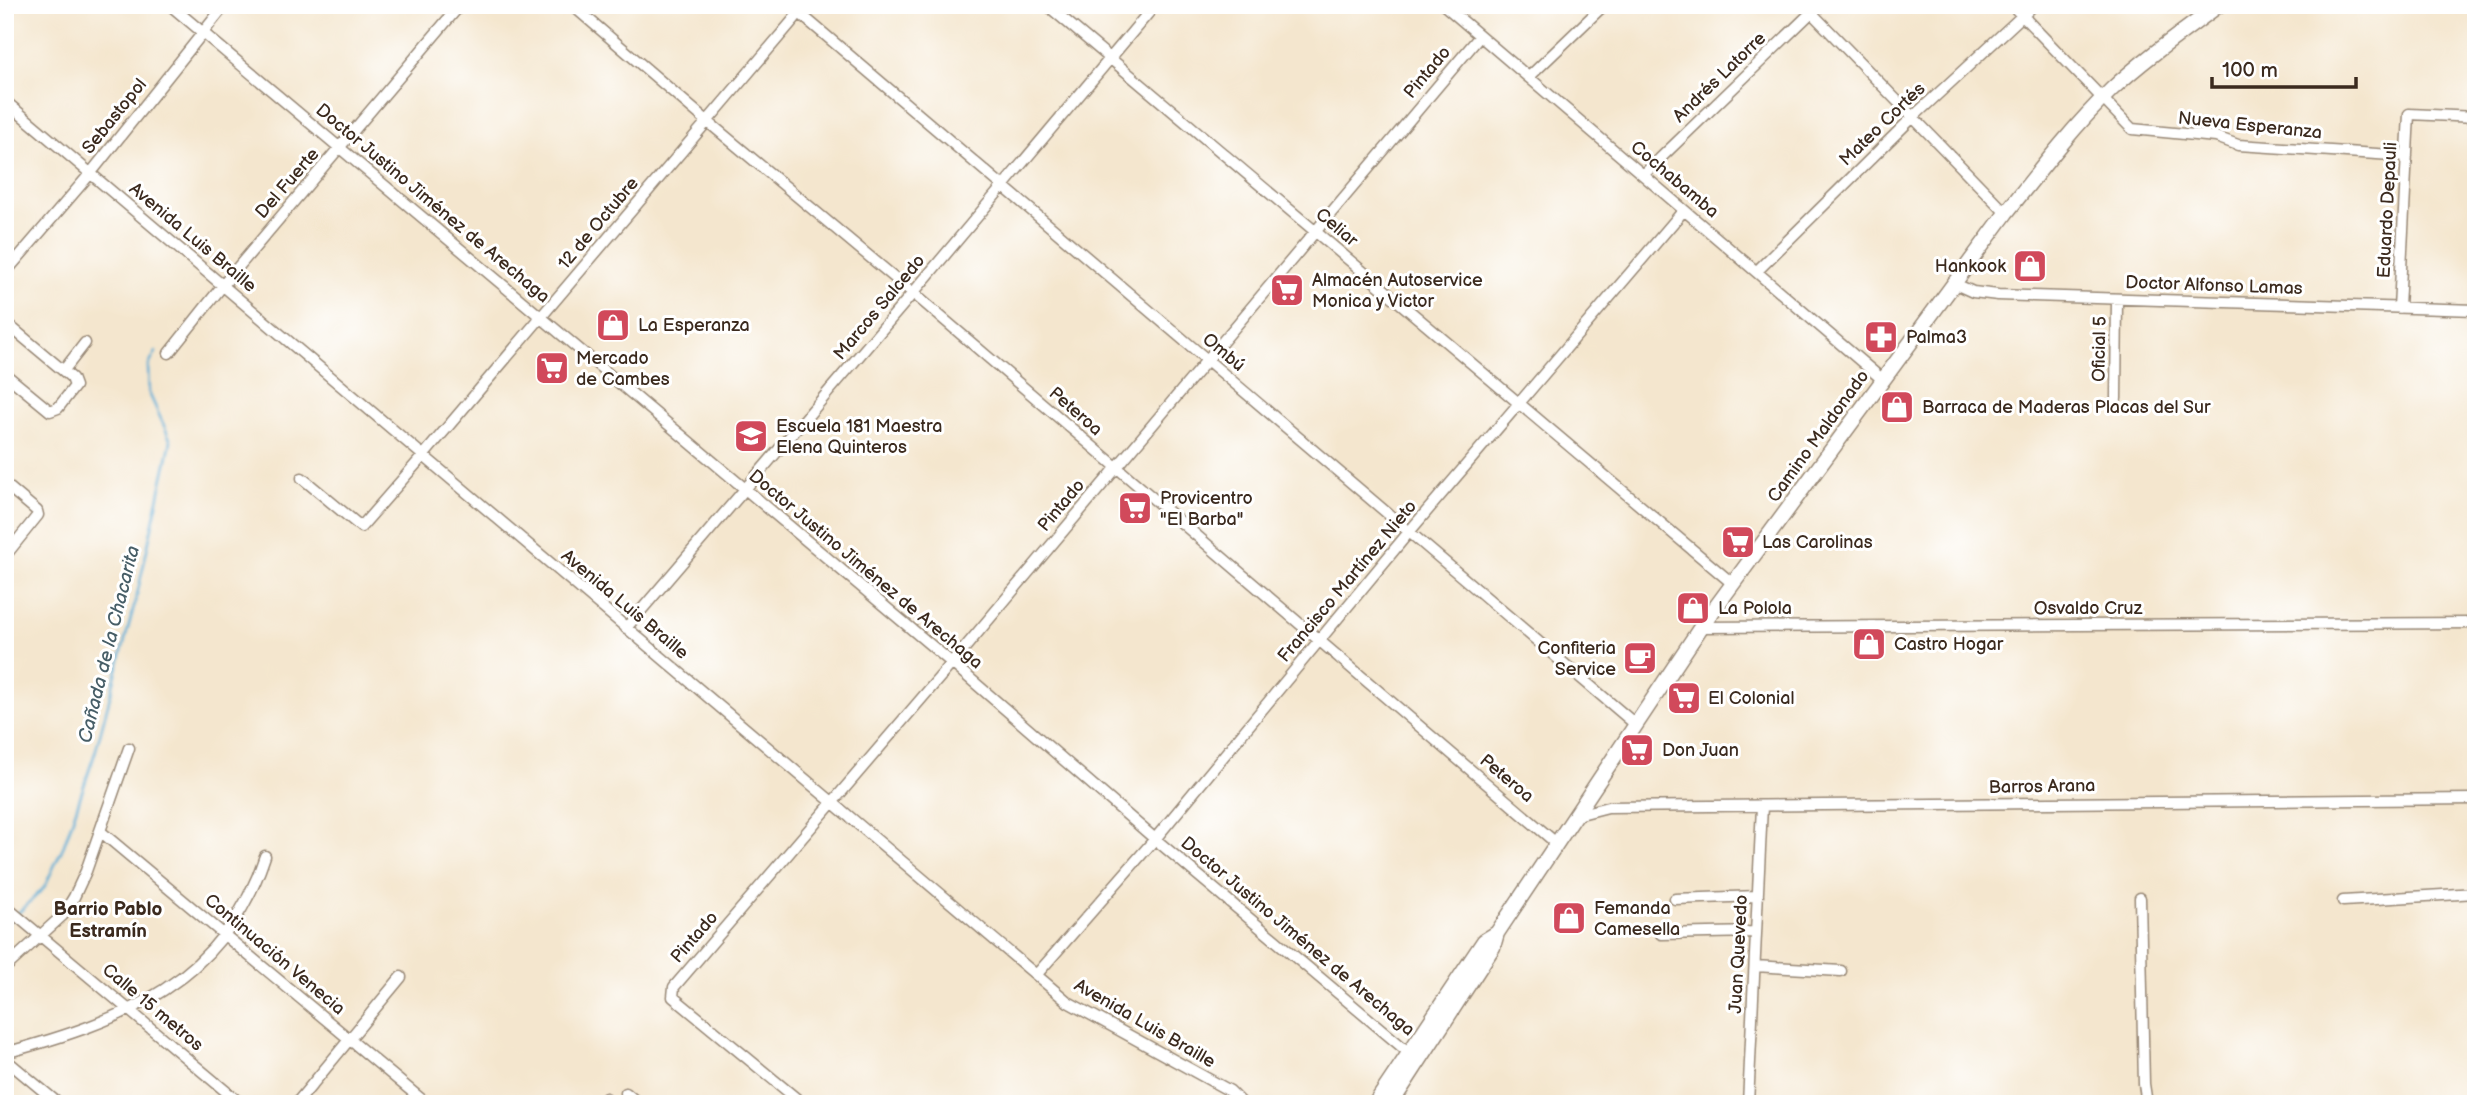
<svg xmlns="http://www.w3.org/2000/svg" width="2481" height="1109" font-family="'Balsamiq Sans',sans-serif">
<rect width="100%" height="100%" fill="#fff"/>
<filter id="ink" filterUnits="userSpaceOnUse"><feTurbulence type="fractalNoise" baseFrequency=".0143" numOctaves="2"/><feDisplacementMap in="SourceGraphic" scale="14" xChannelSelector="R" yChannelSelector="G"/><feConvolveMatrix kernelMatrix="1 2 1 2 8 2 1 2 1" color-interpolation-filters="sRGB"/></filter>
<filter id="wash" filterUnits="userSpaceOnUse"><feTurbulence type="fractalNoise" baseFrequency=".00686" numOctaves="4" result="noise"/><feDisplacementMap in="SourceGraphic" scale="28" xChannelSelector="R" yChannelSelector="G"/><feGaussianBlur stdDeviation="1.57" result="paint"/><feColorMatrix in="noise" values="0 0 0 0 0 0 0 0 0 0 0 0 0 0 0 0 0 1.4 0 .05"/><feComposite in="paint" operator="in"/></filter>
<g filter="url(#wash)">
<rect width="100%" height="100%" fill="#f4e6ce"/>
<g fill="none" stroke-linecap="round" stroke-linejoin="round">
<path stroke="#5aacd5" stroke-width="2.5" d="M17,914L44,888L64,845L95,753L137,595L171,441L149,393L148,367L156,352
M5,925L12,918"/>
</g>
</g>
<g filter="url(#ink)">
<g fill="none" stroke-linecap="round" stroke-linejoin="round">
<g stroke="#988876" stroke-width="13">
<path id="minor" d="M170,5L952,663L1155,839L1414,1057
M572,5L707,121L913,293L1556,843
M790,5L1635,724
M1047,5L1733,584
M1444,5L1883,380
M1804,5L2006,213
M2012,5L2132,129L2216,137L2238,145L2407,156
M1529,77L1604,5
M5,101L1068,1002L1230,1091L1243,1104
M1643,175L1819,5
M1757,271L1913,117L2034,5
M5,273L90,174L225,5
M1953,283L1973,292L1998,295L2476,310
M2399,308L2409,114L2476,117
M5,322L72,378L75,386L58,408L50,411L5,374
M169,353L223,285L460,5
M64,370L85,343
M2116,399L2117,300
M302,478L361,527L423,456L806,5
M5,484L37,511L38,515L5,556
M1701,627L2476,623
M626,628L913,293L1155,5
M1573,816L1608,807L2476,799
M100,831L427,1104
M2140,898L2144,1084L2147,1104
M1675,899L1758,896
M2343,901L2476,893
M5,906L241,1104
M1661,934L1756,932
M1755,966L1841,971
M5,968L63,915L74,897L86,871L129,748
M1037,974L1155,839L1409,532L1684,210
M5,1053C123,1021 224,982 265,856
M5,1059L59,1104
M626,1093L639,1104
M296,1104L401,977
M601,1104L606,1098
M803,1104L673,997L674,987L952,663L1480,36
M1748,1104L1762,806"/>
</g>
<g stroke="#988876" stroke-width="17">
<path id="major" d="M1375,1104L1484,941L1497,933
M1391,1104L1493,947L1497,933L1701,627L2006,213C2040,170 2073,127 2112,89C2145,58 2183,32 2219,5"/>
</g>
<use href="#minor" stroke="#fff" stroke-width="10"/>
<use href="#major" stroke="#fff" stroke-width="14"/>
</g>
</g>
<defs>
<g id="shop-square" transform="scale(1.75)"><rect x="-9" y="-9" width="18" height="18" rx="4" fill="#d1495b" stroke="#fff"/><path d="M-5-2.5h2.3a2.7 3.5 0 0 1 5.4 0H5L5.5 6h-11ZM-1.5-2.5h3a1.5 2.3 0 0 0-3 0Z" fill="#fff"/></g>
<g id="supermarket-square" transform="scale(1.75)"><rect x="-9" y="-9" width="18" height="18" rx="4" fill="#d1495b" stroke="#fff"/><path d="M-6-5.5h2.5l.6 2H6L4.5 2H-2.5L-4.4-4H-6ZM-1.5 3.2a1.3 1.3 0 1 0 .1 0ZM3 3.2a1.3 1.3 0 1 0 .1 0Z" fill="#fff"/></g>
<g id="pharmacy-square" transform="scale(1.75)"><rect x="-9" y="-9" width="18" height="18" rx="4" fill="#d1495b" stroke="#fff"/><path d="M-2-6h4v4h4v4h-4v4h-4v-4h-4v-4h4Z" fill="#fff"/></g>
<g id="school-square" transform="scale(1.75)"><rect x="-9" y="-9" width="18" height="18" rx="4" fill="#d1495b" stroke="#fff"/><path d="M0-5L7-2L0 1L-7-2ZM-4 1L0 2.5L4 1V4Q0 6-4 4Z" fill="#fff"/></g>
<g id="cafe-square" transform="scale(1.75)"><rect x="-9" y="-9" width="18" height="18" rx="4" fill="#d1495b" stroke="#fff"/><path d="M-5.5-4.5H6V0H3Q3 3.5 0 3.5H-2.5Q-5.5 3.5-5.5 0ZM3-3.2v2h1.7v-2ZM-6 4.5H4V6H-6Z" fill="#fff"/></g>
</defs>
<g fill-rule="evenodd">
<use href="#shop-square" x="2030" y="266"/>
<use href="#supermarket-square" x="1287" y="290"/>
<use href="#shop-square" x="613" y="325"/>
<use href="#pharmacy-square" x="1881" y="337"/>
<use href="#supermarket-square" x="552" y="368"/>
<use href="#shop-square" x="1897" y="407"/>
<use href="#school-square" x="751" y="436"/>
<use href="#supermarket-square" x="1135" y="508"/>
<use href="#supermarket-square" x="1738" y="542"/>
<use href="#shop-square" x="1693" y="608"/>
<use href="#shop-square" x="1869" y="644"/>
<use href="#cafe-square" x="1640" y="658"/>
<use href="#supermarket-square" x="1684" y="698"/>
<use href="#supermarket-square" x="1637" y="750"/>
<use href="#shop-square" x="1569" y="918"/>
</g>
<g text-anchor="middle" stroke-width="6" stroke-linejoin="round" paint-order="stroke">
<g font-size="18" fill="#3b2a1e" stroke="#fff">
<text transform="translate(1427 72) rotate(-50)" y="6">Pintado</text>
<text transform="translate(1719 77) rotate(-44)" y="6">Andrés Latorre</text>
<text transform="translate(114 116) rotate(-51)" y="6">Sebastopol</text>
<text transform="translate(1882 124) rotate(-44)" y="6">Mateo Cortés</text>
<text transform="translate(2250 125) rotate(6)" y="6">Nueva Esperanza</text>
<text transform="translate(1675 179) rotate(40)" y="6">Cochabamba</text>
<text transform="translate(287 183) rotate(-49)" y="6">Del Fuerte</text>
<text transform="translate(433 203) rotate(40)" y="6">Doctor Justino Jiménez de Arechaga</text>
<text transform="translate(2387 210) rotate(-87)" y="6">Eduardo Depauli</text>
<text transform="translate(598 223) rotate(-50)" y="6">12 de Octubre</text>
<text transform="translate(1337 227) rotate(40)" y="6">Celiar</text>
<text transform="translate(193 237) rotate(40)" y="6">Avenida Luis Braille</text>
<text transform="translate(2214 285) rotate(2)" y="6">Doctor Alfonso Lamas</text>
<text transform="translate(879 307) rotate(-50)" y="6">Marcos Salcedo</text>
<text transform="translate(2099 349) rotate(-89)" y="6">Oficial 5</text>
<text transform="translate(1224 352) rotate(40)" y="6">Ombú</text>
<text transform="translate(1076 411) rotate(41)" y="6">Peteroa</text>
<text transform="translate(1818 436) rotate(-54)" y="6">Camino Maldonado</text>
<text transform="translate(1061 505) rotate(-50)" y="6">Pintado</text>
<text transform="translate(866 569) rotate(40)" y="6">Doctor Justino Jiménez de Arechaga</text>
<text transform="translate(1347 581) rotate(-50)" y="6">Francisco Martínez Nieto</text>
<text transform="translate(625 604) rotate(40)" y="6">Avenida Luis Braille</text>
<text x="2088" y="614">Osvaldo Cruz</text>
<text transform="translate(1507 778) rotate(40)" y="6">Peteroa</text>
<text transform="translate(2042 786) rotate(-1)" y="6">Barros Arana</text>
<text transform="translate(1298 936) rotate(40)" y="6">Doctor Justino Jiménez de Arechaga</text>
<text transform="translate(694 937) rotate(-49)" y="6">Pintado</text>
<text transform="translate(275 954) rotate(40)" y="6">Continuación Venecia</text>
<text transform="translate(1738 954) rotate(-87)" y="6">Juan Quevedo</text>
<text transform="translate(153 1007) rotate(40)" y="6">Calle 15 metros</text>
<text transform="translate(1145 1023) rotate(30)" y="6">Avenida Luis Braille</text>
</g>
<g font-size="18" fill="#3b2a1e" stroke="#fff" text-anchor="start">
<text x="2006" y="272" text-anchor="end">Hankook</text>
<text x="1312" y="286">Almacén Autoservice<tspan x="1312" dy="21">Monica y Victor</tspan></text>
<text x="638" y="331">La Esperanza</text>
<text x="1906" y="343">Palma3</text>
<text x="576" y="364">Mercado<tspan x="576" dy="21">de Cambes</tspan></text>
<text x="1922" y="413">Barraca de Maderas Placas del Sur</text>
<text x="776" y="432">Escuela 181 Maestra<tspan x="776" dy="21">Elena Quinteros</tspan></text>
<text x="1160" y="504">Provicentro<tspan x="1160" dy="21">"El Barba"</tspan></text>
<text x="1762" y="548">Las Carolinas</text>
<text x="1718" y="614">La Polola</text>
<text x="1894" y="650">Castro Hogar</text>
<text x="1616" y="654" text-anchor="end">Confiteria<tspan x="1616" dy="21">Service</tspan></text>
<text x="1708" y="704">El Colonial</text>
<text x="1662" y="756">Don Juan</text>
<text x="1594" y="914">Femanda<tspan x="1594" dy="21">Camesella</tspan></text>
</g>
<g font-size="19" font-style="italic" fill="#475e67" stroke="#fff">
<text transform="translate(108 644) rotate(-76)" y="7">Cañada de la Chacarita</text>
</g>
<g font-size="19" font-weight="bold" fill="#3b2a1e" stroke="#fff">
<text x="108" y="915">Barrio Pablo<tspan x="108" dy="22">Estramín</tspan></text>
</g>
</g>
<rect width="2481" height="1109" fill="none" stroke="#fff" stroke-width="28"/>
<path d="M2212 77v10h144v-10" fill="none" stroke="#3b2a1e" stroke-width="3.5"/>
<text x="2222" y="77" font-size="21" fill="#3b2a1e" stroke="#ffffff" stroke-width="5" paint-order="stroke">100 m</text>
</svg>
